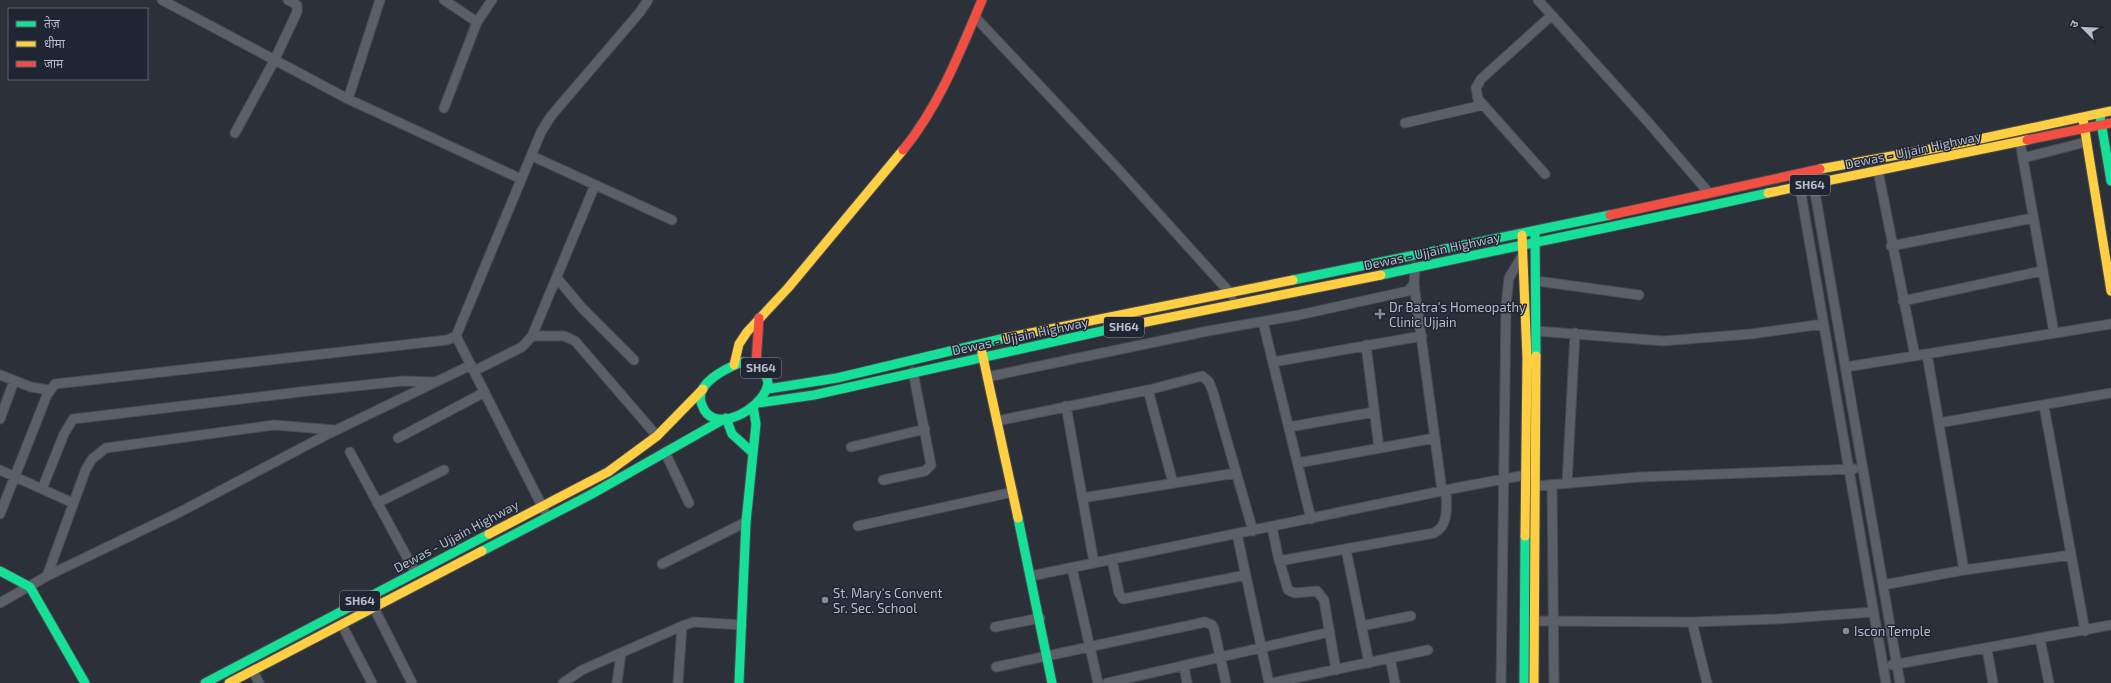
<svg xmlns="http://www.w3.org/2000/svg" width="2111" height="683" font-family="'Exo 2','Noto Sans Devanagari',sans-serif">
<rect width="100%" height="100%" fill="#2c3038"/>
<g fill="none" stroke-linecap="round" stroke-linejoin="round">
<g stroke="#484b51" stroke-width="11">
<path id="street" d="M162,0L348,99L521,179
M444,0L477,22
M1538,0L1648,122L1709,193
M975,17L1119,170L1232,295
M348,99L380,0
M444,108L477,22L492,0
M1405,123L1483,105
M235,133L274,61L297,12V5L288,0
M2020,142L2054,333
M532,156L672,220
M2023,158L2086,142
M1878,171L1915,356
M1545,174L1478,99L1476,88L1481,79L1552,15
M1813,181L1900,683
M1799,182L1886,683
M1891,246L2033,218
M557,278L582,308L634,360
M1537,281L1639,295
M1414,284L1442,491
M1903,301L2042,271
M1263,322L1311,519
M1537,331L1663,341L1751,334L1823,324
M456,336L544,510
M532,336H564L575,341L657,436
M1366,345L1379,448
M1927,354L1964,570
M1273,362L1422,336
M1846,367L2111,324
M474,371L522,347L532,336L595,185
M0,375L31,387L49,390
M987,377L1208,331L1299,315L1408,291L1414,284L1415,267
M1148,390L1173,483
M1066,406L1094,563
M2044,406L2085,631
M0,419L14,381
M997,421L1148,390L1202,376L1209,382L1213,392L1253,531
M1939,423L2111,393
M1289,427L1374,412
M398,438L485,392
M851,447L925,429
M350,452L415,572
M665,452L689,503
M1298,463L1435,438
M0,470L73,503
M883,480L925,471L931,465L913,372
M1567,483L1575,333
M1552,485L1554,683
M1536,486L1640,477L1854,469
M42,489L64,434L73,419L308,391L403,381L434,382
M1082,498L1236,473
M377,503L444,470
M0,514L47,395L55,384L447,340L456,336L541,132L551,116L640,12L648,0
M858,526L1013,492
M1272,527L1278,556L1288,590L1295,593L1317,591L1324,600L1336,670
M1237,534L1269,683
M1346,549L1369,663
M1112,560L1119,593L1123,599L1246,575
M1279,561L1434,533C1450,525 1446,505 1446,490
M662,564L746,522
M1072,568L1098,683
M47,576L180,512L328,434L471,365
M1031,576L1461,487L1531,474
M1883,585L1964,570L2071,555
M0,603L47,576L86,469L92,459L106,448L274,425L335,430
M374,608L412,683
M1534,621L1692,622L1777,619L1873,612
M1692,622L1707,683
M342,625L372,683
M1361,626L1411,616
M995,627L1040,618
M2040,639L2049,683
M1987,649L1993,683
M1390,658L1395,683
M1892,665L2111,625
M1184,666L1187,683
M996,667L1205,622L1212,625L1214,629L1226,683
M253,671L259,683
M563,683L582,670L682,626L694,622L742,625
M617,683L621,653
M678,683L682,626
M1107,683L1330,632
M1272,683L1428,650
M1501,683L1506,305L1509,278L1522,256"/>
</g>
<g stroke="#484b51" stroke-width="11">
<path id="fast" d="M2100,116L2111,181
M1535,233L1536,356
M1381,275C1510,247 1639,222 1768,193
M1293,280L1610,215
M742,362C755,364 766,369 768,383C766,402 734,425 714,418C708,416 704,411 702,405C692,384 727,368 742,362Z
M768,389L837,378L1005,338
M758,403L814,395L1111,329
M726,418L732,434L753,453
M1018,518L1052,683
M482,551L590,495L724,419
M0,571L30,587L85,683
M205,683L489,534
M739,683L746,522L756,424L753,406
M1524,683L1525,536"/>
</g>
<g stroke="#484b51" stroke-width="11">
<path id="slow" d="M2083,119L2111,291
M1820,169L1947,146L2111,111
M1768,193L2027,140
M1522,235L1527,358L1525,536
M1111,329L1381,275
M1005,338L1293,280
M981,348L1018,518
M734,365L739,344L747,332L788,288L903,150
M489,534L608,472L657,436L703,389
M229,683L482,551
M1534,683L1536,356"/>
</g>
<g stroke="#484b51" stroke-width="11">
<path id="jam" d="M2027,140L2111,123
M903,150C939,106 960,52 982,0
M1610,215L1820,169
M756,364L759,318"/>
</g>
<use href="#street" stroke="#5b5f67" stroke-width="9"/>
<use href="#fast" stroke="#16e098" stroke-width="9"/>
<use href="#slow" stroke="#ffcf43" stroke-width="9"/>
<use href="#jam" stroke="#f24e42" stroke-width="9"/>
</g>
<g fill="#868b96" stroke="#1f2533" stroke-width="1.5">
<path d="M1378 308h4v4h4v4h-4v4h-4v-4h-4v-4h4z"/>
<circle cx="825" cy="600" r="4"/>
<circle cx="1846" cy="631" r="4"/>
</g>
<g text-anchor="middle" stroke-width="3" stroke-linejoin="round" paint-order="stroke">
<g fill="#1f2533" stroke="#898f9c" stroke-width="1">
<rect x="1790" y="175" width="40" height="20" rx="3"/>
<rect x="1104" y="317" width="40" height="20" rx="3"/>
<rect x="741" y="358" width="40" height="20" rx="3"/>
<rect x="340" y="591" width="40" height="20" rx="3"/>
</g>
<g font-size="12" font-weight="bold" fill="#b6bcc9">
<text x="1810" y="189">SH64</text>
<text x="1124" y="331">SH64</text>
<text x="761" y="372">SH64</text>
<text x="360" y="605">SH64</text>
</g>
<g font-size="13" fill="#b6bcc9" stroke="#1f2533">
<text transform="translate(1913 150) rotate(-12)" y="5">Dewas - Ujjain Highway</text>
<text transform="translate(1432 251) rotate(-12)" y="5">Dewas - Ujjain Highway</text>
<text transform="translate(1020 336) rotate(-12)" y="5">Dewas - Ujjain Highway</text>
<text transform="translate(456 536) rotate(-28)" y="5">Dewas - Ujjain Highway</text>
</g>
<g font-size="13" fill="#b6bcc9" stroke="#1f2533" text-anchor="start">
<text x="1389" y="312">Dr Batra's Homeopathy<tspan x="1389" dy="15">Clinic Ujjain</tspan></text>
<text x="833" y="598">St. Mary's Convent<tspan x="833" dy="15">Sr. Sec. School</tspan></text>
<text x="1854" y="636">Iscon Temple</text>
</g>
</g>
<rect x="8" y="8" width="140" height="72" fill="#1f2533" stroke="#5b616f"/>
<rect x="16" y="21" width="20" height="6" fill="#16e098" stroke="#5b616f"/>
<text x="44" y="28" font-size="12" fill="#b6bcc9">तेज़</text>
<rect x="16" y="41" width="20" height="6" fill="#ffcf43" stroke="#5b616f"/>
<text x="44" y="48" font-size="12" fill="#b6bcc9">धीमा</text>
<rect x="16" y="61" width="20" height="6" fill="#f24e42" stroke="#5b616f"/>
<text x="44" y="68" font-size="12" fill="#b6bcc9">जाम</text>
<g transform="translate(2083 28) rotate(294)" stroke="#1f2533" stroke-width="3" paint-order="stroke">
<path d="M0-3L7 15L0 10L-7 15Z" fill="#b6bcc9"/>
<text y="-6" font-size="11" font-weight="bold" text-anchor="middle" fill="#b6bcc9">उ</text>
</g>
</svg>
